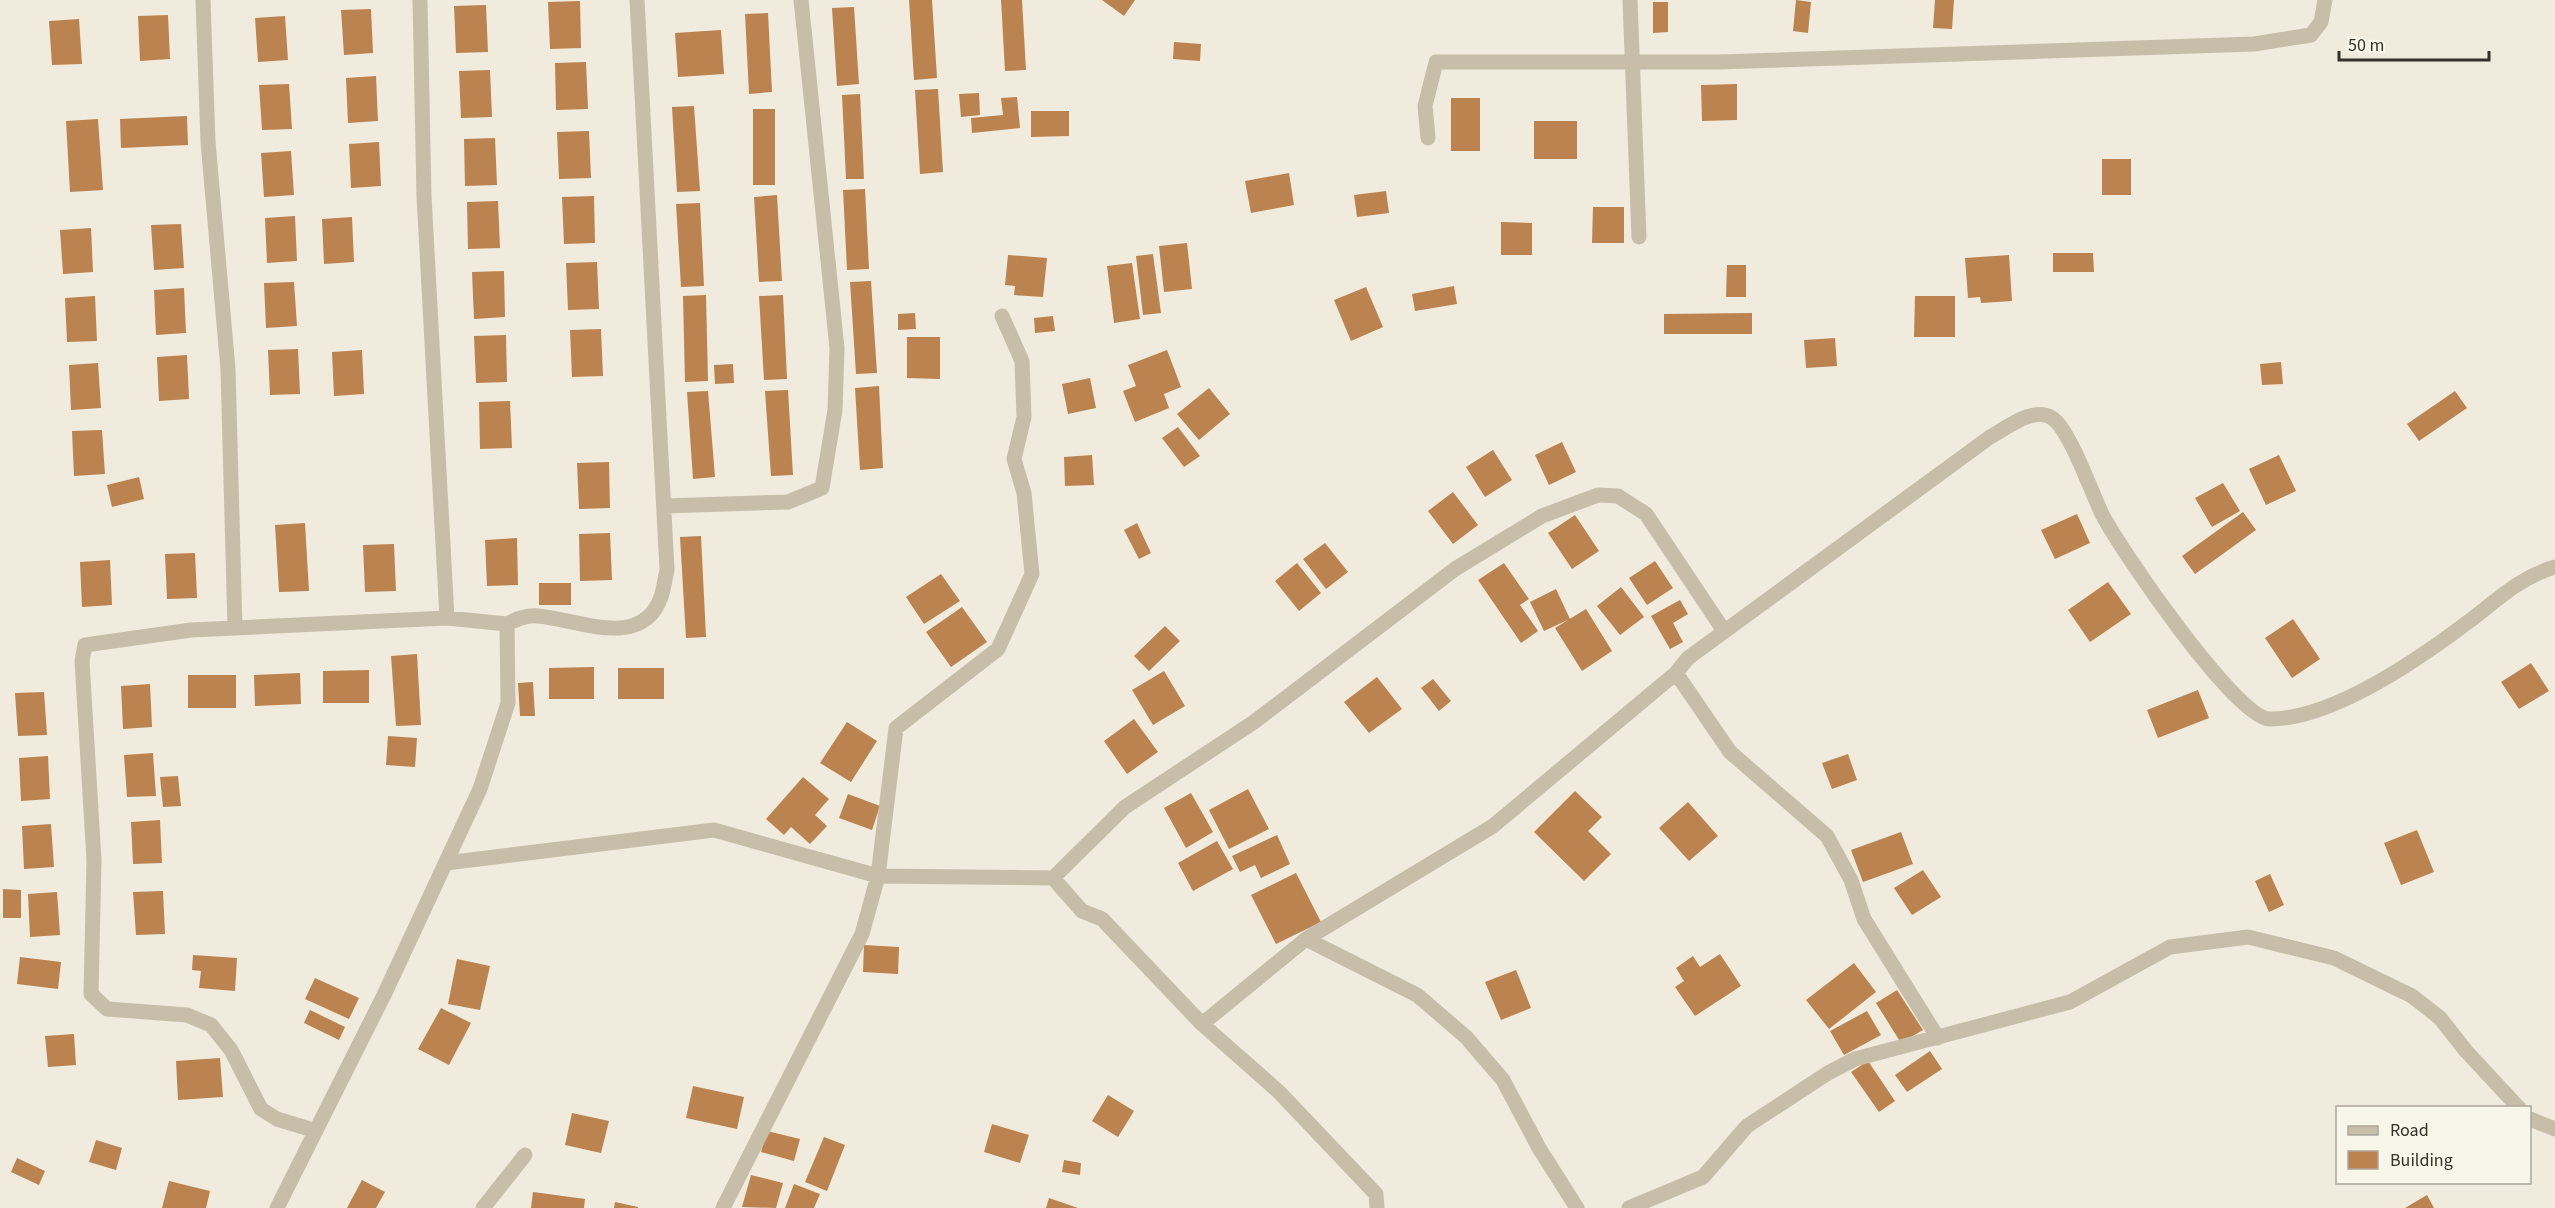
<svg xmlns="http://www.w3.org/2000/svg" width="2555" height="1208" font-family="'Source Sans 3',sans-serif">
<rect width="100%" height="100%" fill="#f0ebdd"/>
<path fill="#bb8350" d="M909,0H932L937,78L914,80Z
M1001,0H1022L1026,70L1005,71Z
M1102,0H1135L1124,16Z
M1796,0L1811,2L1808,33L1793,31Z
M1935,0H1954L1952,29L1933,28Z
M580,1L581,48L550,49L548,2Z
M1653,2H1668V32L1653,33Z
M486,5L488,52L456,53L454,6Z
M854,7L859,84L837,86L832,8Z
M371,9L373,53L344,55L341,10Z
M768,13L772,92L749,94L745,14Z
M168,15L170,59L140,61L138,16Z
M285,16L288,60L258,62L255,18Z
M79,19L82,64L52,65L49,21Z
M721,30L724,74L678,77L675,33Z
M1174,42L1201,44L1200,61L1173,59Z
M586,62L588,109L556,110L555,63Z
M490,70L492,117L461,118L459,71Z
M376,76L378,121L348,123L346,78Z
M289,84L292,129L262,130L259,85Z
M1737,84V120L1702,121L1701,85Z
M938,89L943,172L920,174L915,90Z
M979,93L980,115L961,117L959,94Z
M860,94L864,179H846L842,95Z
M1017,97L1020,128L972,133L971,118L1003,115L1001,98Z
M1451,98H1480V151H1451Z
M694,106L700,191L677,192L672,107Z
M753,109H775V185H753Z
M1031,111H1069V136L1031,137Z
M187,116L188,145L121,148L120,119Z
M98,119L103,190L70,192L66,121Z
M1534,121H1577V159H1534Z
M589,131L591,178L559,179L557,132Z
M495,138L497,185L465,186L464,139Z
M379,142L381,186L351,188L349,144Z
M291,151L294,195L264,197L261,153Z
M2102,159H2131V195H2102Z
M1289,173L1294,205L1251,213L1245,181Z
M865,189L869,269L847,270L843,190Z
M1386,191L1389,213L1357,217L1354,195Z
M777,195L782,281L759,282L754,197Z
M594,196L595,243L564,244L562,197Z
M498,201L500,248L468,249L467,202Z
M700,203L704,286L681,287L676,204Z
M1593,207H1624V243H1592Z
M295,216L297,261L267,263L265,218Z
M352,217L354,262L324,264L322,219Z
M1501,222L1532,223V255H1501Z
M181,224L184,268L154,270L151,225Z
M91,228L93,272L63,274L60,230Z
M1187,243L1192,289L1164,292L1159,246Z
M2053,253H2093L2094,272H2053Z
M1153,254L1161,313L1143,315L1136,256Z
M1008,255L1047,258L1043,297L1014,295L1015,286L1005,285Z
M2009,255L2012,301L1981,303L1980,297L1968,298L1965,258Z
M597,262L599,309L568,310L566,263Z
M1132,263L1140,319L1114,323L1107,266Z
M1727,265H1746V297H1726Z
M504,271L505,317L474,319L472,272Z
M871,281L877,373L856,374L850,282Z
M294,282L297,326L266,328L264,283Z
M1454,286L1457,304L1415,311L1412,294Z
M1366,287L1383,327L1351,341L1334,300Z
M184,288L186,333L156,335L154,290Z
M706,295L708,381L685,382L683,296Z
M783,295L787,379L764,380L759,296Z
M95,296L97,341L67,342L65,298Z
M1915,296H1955V337H1914Z
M915,313L916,329L898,330V314Z
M1752,313V334H1664V314Z
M1053,316L1055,331L1035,333L1034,318Z
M601,329L603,376L572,377L570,330Z
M506,335L507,382L476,383L474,336Z
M907,337H940V379L907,378Z
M1835,338L1837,366L1806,368L1804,340Z
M298,349L300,394L270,395L268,350Z
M362,350L364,394L334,396L332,352Z
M1167,350L1181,387L1164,394L1169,408L1135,422L1123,391L1136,386L1128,365Z
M187,355L189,399L159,401L157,357Z
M2281,362L2283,384L2262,385L2260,364Z
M98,363L101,408L71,410L69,365Z
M733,364L734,383L715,384L714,365Z
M1090,378L1096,408L1068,414L1062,384Z
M879,386L883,468L860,470L855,388Z
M1209,388L1230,414L1199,440L1177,414Z
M788,390L793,475L771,476L765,391Z
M708,391L715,477L693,479L687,392Z
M2455,391L2467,408L2419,441L2407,424Z
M510,401L512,448L480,449L479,402Z
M1178,427L1200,456L1184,467L1162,438Z
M102,430L105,474L74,476L72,431Z
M1562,442L1576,472L1549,485L1535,455Z
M1493,450L1512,480L1485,497L1466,467Z
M1092,455L1094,485L1065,486L1064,457Z
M2279,455L2296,491L2266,505L2249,469Z
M609,462L610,508L579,509L577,463Z
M139,477L144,499L112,507L107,485Z
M2223,483L2240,511L2212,527L2195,498Z
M1453,492L1478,525L1453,544L1428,511Z
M2243,512L2256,530L2195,574L2182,556Z
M2077,514L2090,543L2055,559L2041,530Z
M1575,515L1599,551L1572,569L1548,533Z
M305,523L309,591L279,592L275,525Z
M1137,523L1151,553L1139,559L1124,530Z
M610,533L612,580L580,581L579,534Z
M701,536L706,637L686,638L680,537Z
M517,538L518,585L487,586L485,540Z
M1325,543L1348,572L1326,589L1303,559Z
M394,544L396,591L365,592L363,545Z
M195,553L197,598L167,599L165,554Z
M110,560L112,605L82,607L80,562Z
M1655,561L1673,588L1647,605L1629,578Z
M1297,563L1321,593L1299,611L1275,581Z
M1504,563L1529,599L1520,605L1538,631L1521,643L1478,580Z
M941,574L960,601L924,624L906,597Z
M2108,582L2131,614L2090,642L2068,610Z
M539,583H571V605H539Z
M1621,587L1644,617L1620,635L1597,606Z
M1556,589L1570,619L1544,631L1530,602Z
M1680,600L1688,614L1673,623L1683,642L1670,649L1651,616Z
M962,607L987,642L951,667L926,632Z
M1586,609L1612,651L1582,671L1555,628Z
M2293,619L2320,659L2292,678L2265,638Z
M1165,626L1180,641L1149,671L1134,656Z
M417,654L421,725L396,726L391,656Z
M2531,663L2549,691L2519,709L2501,682Z
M594,667V699H549V668Z
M618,668H664V699H618Z
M369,670V703H323V671Z
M1164,671L1185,706L1153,725L1132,690Z
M300,673L301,704L255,706L254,675Z
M188,675H236V708H188Z
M1377,677L1402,709L1369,733L1344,702Z
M1433,679L1451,701L1439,711L1421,688Z
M533,682L535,716H520L518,683Z
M150,684L152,727L123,729L121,686Z
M2198,690L2209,718L2158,738L2147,710Z
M44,692L47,735L18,736L15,693Z
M1134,719L1158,752L1127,774L1104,741Z
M847,722L877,741L851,782L820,763Z
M388,736L417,738L415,767L386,765Z
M153,753L156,796L127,797L124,755Z
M1848,754L1857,780L1832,789L1822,763Z
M48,756L50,799L21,801L19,758Z
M178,776L181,806L163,807L160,777Z
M803,777L829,799L815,815L827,826L810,844L791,827L784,835L766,819Z
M1248,789L1269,829L1229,849L1209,810Z
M1575,791L1602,817L1588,831L1611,854L1584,881L1534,832Z
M1191,793L1213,832L1186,848L1164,808Z
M848,794L880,806L872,830L839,818Z
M1688,802L1718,836L1689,861L1659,828Z
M160,820L162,863L133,864L131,822Z
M51,824L54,867L24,869L22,826Z
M2417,830L2434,872L2401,885L2384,843Z
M1901,832L1913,864L1863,882L1851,850Z
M1277,835L1290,864L1261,878L1255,865L1240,872L1232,856Z
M1217,841L1233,869L1193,891L1178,863Z
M1923,870L1941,897L1912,915L1894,888Z
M1296,873L1321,922L1276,944L1251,895Z
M2270,874L2284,905L2269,912L2255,881Z
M3,889L21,890V918H3Z
M163,891L165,934L136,935L133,892Z
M57,892L60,935L30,937L28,894Z
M864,945L899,947L898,974L863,972Z
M1720,954L1741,986L1695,1016L1675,987L1684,981L1676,968L1693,956L1700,967Z
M193,955L237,958L235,991L199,988L201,971L192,970Z
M20,957L61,962L58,989L17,984Z
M457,959L490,966L480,1010L448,1004Z
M1854,963L1876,992L1829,1029L1806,1000Z
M1516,970L1531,1008L1501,1020L1485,982Z
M315,978L359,998L349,1019L305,999Z
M1897,990L1923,1030L1901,1043L1876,1003Z
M441,1008L471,1023L449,1065L418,1049Z
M310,1010L345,1027L339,1040L304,1023Z
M1867,1011L1881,1035L1844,1055L1830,1031Z
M74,1034L76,1065L48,1067L45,1036Z
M1930,1051L1942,1069L1907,1092L1895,1075Z
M220,1058L223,1097L178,1100L176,1061Z
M1868,1061L1895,1101L1879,1112L1851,1072Z
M693,1086L744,1097L737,1129L686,1118Z
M1108,1095L1134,1111L1118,1137L1092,1121Z
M572,1113L609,1121L601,1153L565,1145Z
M992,1124L1029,1135L1020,1163L984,1152Z
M767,1131L800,1139L794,1161L761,1152Z
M824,1137L845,1145L827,1191L805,1182Z
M96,1140L122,1148L116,1170L89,1162Z
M17,1158L45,1171L39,1185L11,1172Z
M1064,1160L1081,1163L1080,1175L1062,1172Z
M751,1175L783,1183L776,1208L742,1207Z
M362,1180L385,1192L376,1208H347Z
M169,1181L210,1191L206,1208H162Z
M794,1184L820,1194L814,1208H785Z
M533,1192L585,1199L584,1208H531Z
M2427,1195L2434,1208H2405Z
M1049,1198L1078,1208H1046Z
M615,1202L638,1207V1208H614Z"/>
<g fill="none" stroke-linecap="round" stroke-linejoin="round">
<path stroke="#c7beaa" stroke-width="15" d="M203,0L208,142L228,369L235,628
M420,0L424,196L447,618
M1630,0L1639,237
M1428,138L1425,106L1436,62H1719L2254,44L2311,35L2321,22L2325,0
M664,506L788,502L822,488L835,410L837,348L801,0
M1676,673L1730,752L1827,836L1851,880L1864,919L1938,1038
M446,863L714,830L878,876L1053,878L1125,807L1254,722L1455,569L1542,516L1598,495L1618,496L1646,514L1724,631
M1053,878L1082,911L1102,919L1202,1024L1279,1092L1376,1194L1377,1208
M1306,939L1417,995L1466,1037L1503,1080L1539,1148L1577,1208
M1202,1024L1306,939L1493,826L1676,673L1688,658L1990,437C2007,428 2033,406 2052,418C2069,428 2092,494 2102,514C2120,549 2236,719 2270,719C2332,719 2419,659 2468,622C2496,601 2520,577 2555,567
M2530,1119L2555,1129
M316,1131L277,1119L261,1109L231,1050L211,1025L187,1015L107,1009L91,994L94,860L82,661L85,645L191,630L235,628L447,618L507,624
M277,1208L384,995L480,789L508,703L507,624C517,619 526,615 538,616C577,619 642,651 661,597C664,588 665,578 667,570L637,0
M483,1208L525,1155
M723,1208L862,934L878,876L896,728L998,649L1032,574L1024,493L1014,459L1024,417L1022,361L1002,316
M1629,1208L1703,1177L1747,1126L1828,1073L1855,1059L2070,1002L2170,947L2248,937L2334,958L2412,996L2440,1018L2466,1051L2519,1108"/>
</g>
<rect x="2336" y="1106" width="195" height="78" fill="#f8f5e9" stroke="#aaa69c" stroke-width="1.5"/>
<rect x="2348" y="1126" width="30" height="9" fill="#c7beaa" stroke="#aaa69c" stroke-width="1.5"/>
<text x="2390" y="1136" font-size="18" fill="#353029">Road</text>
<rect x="2348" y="1151" width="30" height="18" fill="#bb8350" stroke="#aaa69c" stroke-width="1.5"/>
<text x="2390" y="1166" font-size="18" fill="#353029">Building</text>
<path d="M2339 51v9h150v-9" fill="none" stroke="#353029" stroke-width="3"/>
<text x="2348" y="51" font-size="18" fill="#353029" stroke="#f8f5e9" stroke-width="4.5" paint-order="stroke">50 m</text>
</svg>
